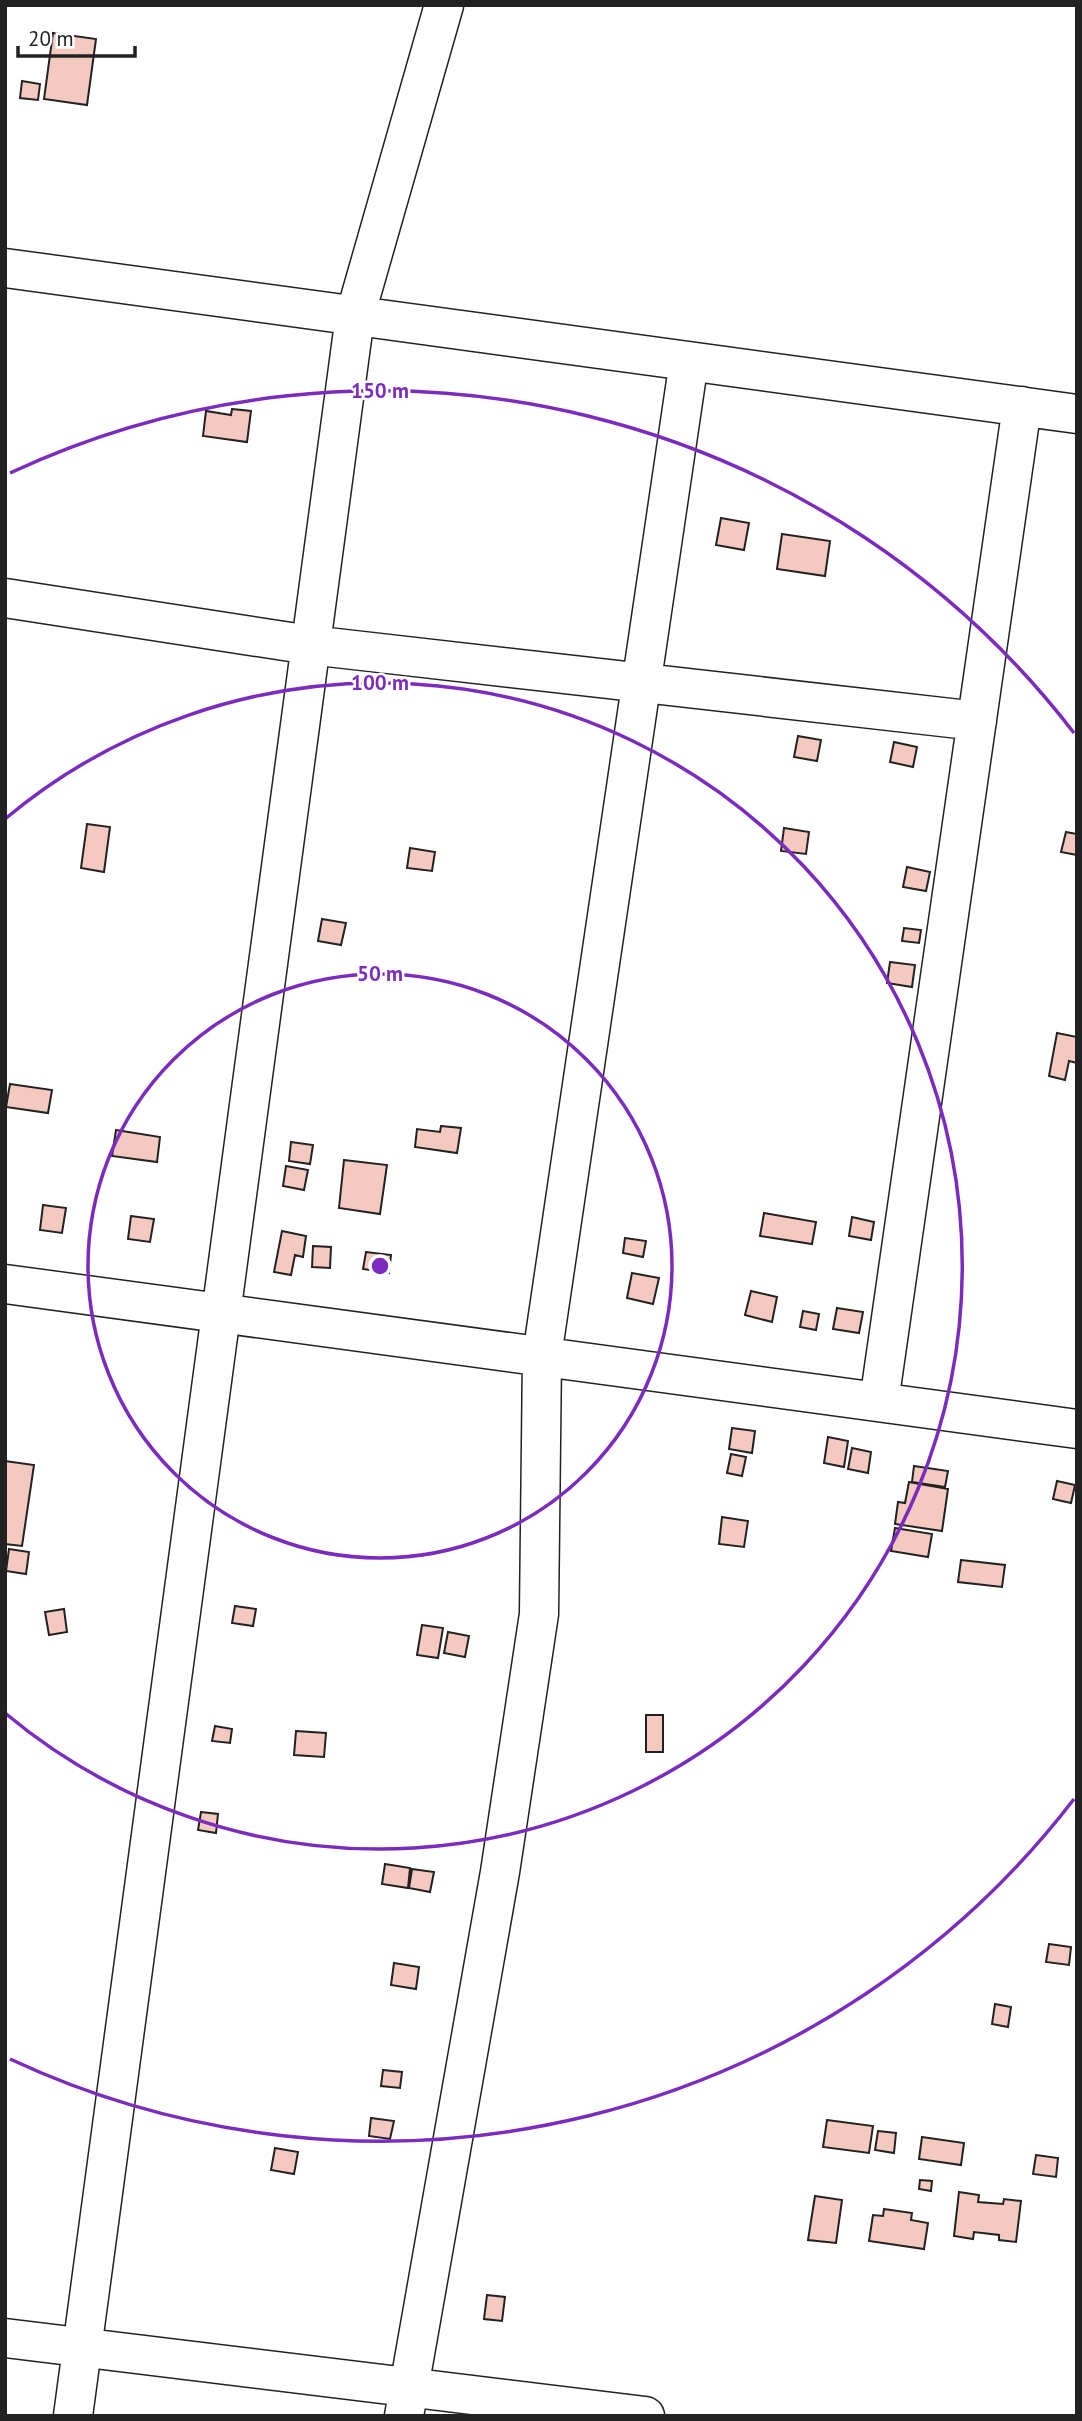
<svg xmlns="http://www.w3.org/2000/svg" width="1082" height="2421" font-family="'PT Sans',sans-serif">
<rect width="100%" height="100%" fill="#fff"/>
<path fill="#f3c9c0" stroke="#222" stroke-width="2" d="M53,33L96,39L87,105L44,99Z
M22,81L40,84L38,100L20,98Z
M232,409L251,411L247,442L203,436L206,411L231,415Z
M721,518L749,523L744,550L716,545Z
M782,534L830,541L825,576L777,569Z
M798,736L821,740L817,761L794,757Z
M894,742L917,747L913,767L890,762Z
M87,824L110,827L104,872L81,868Z
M784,828L809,832L806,854L781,851Z
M1066,832L1077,834V855L1061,852Z
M410,848L435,852L432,871L407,868Z
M907,867L930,872L926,891L903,887Z
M322,919L346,923L341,945L318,941Z
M904,928L921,930L919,943L902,941Z
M890,962L915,965L912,987L887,983Z
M1057,1033L1077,1037V1063L1069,1061L1065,1080L1049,1076Z
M10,1084L52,1090L48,1113L6,1107Z
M441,1126L461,1128L457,1153L415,1147L417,1129L440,1132Z
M116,1130L160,1137L157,1162L112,1156Z
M291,1142L313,1145L310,1164L289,1161Z
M344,1160L387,1165L380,1214L339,1208Z
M286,1166L308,1170L304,1190L283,1186Z
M43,1205L66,1208L62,1233L40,1230Z
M764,1213L816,1222L812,1244L760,1236Z
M131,1216L154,1219L150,1242L128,1239Z
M852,1217L874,1222L871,1240L849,1236Z
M282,1231L306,1236L303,1257L295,1255L291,1275L274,1272Z
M625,1238L646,1241L643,1257L623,1253Z
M313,1246L331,1247L330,1268L312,1267Z
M366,1252L391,1255L389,1273L363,1269Z
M632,1273L659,1278L653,1304L627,1298Z
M751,1291L777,1297L772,1322L745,1315Z
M837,1308L863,1312L859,1333L833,1329Z
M803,1311L819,1314L816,1330L800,1327Z
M732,1428L755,1431L752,1453L729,1449Z
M828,1437L848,1441L844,1467L824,1463Z
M852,1448L871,1452L868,1473L848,1469Z
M731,1454L746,1457L742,1476L727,1473Z
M5,1461L34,1465L22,1546L5,1544Z
M914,1466L948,1471L945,1487L912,1482Z
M1057,1481L1075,1485L1071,1503L1053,1499Z
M909,1482L948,1489L942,1531L895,1524L898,1502L905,1503Z
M722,1517L748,1521L744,1547L719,1544Z
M895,1528L932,1534L928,1557L891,1551Z
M9,1549L29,1552L26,1574L6,1571Z
M961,1560L1005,1565L1002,1587L958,1582Z
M235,1606L256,1609L253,1626L232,1623Z
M64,1609L67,1632L49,1635L45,1612Z
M422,1625L443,1628L438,1658L417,1655Z
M448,1632L469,1636L465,1657L444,1653Z
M646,1715H663V1752H646Z
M215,1726L232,1729L230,1743L212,1741Z
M296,1731L326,1733L324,1757L294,1755Z
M201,1812L218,1814L216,1833L198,1830Z
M385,1864L410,1868L408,1888L382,1884Z
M412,1869L434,1872L430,1892L409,1888Z
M1049,1944L1071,1947L1069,1965L1046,1962Z
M394,1963L419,1967L416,1989L391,1985Z
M995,2004L1011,2007L1008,2027L992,2024Z
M383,2070L402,2072L400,2088L381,2086Z
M371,2118L394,2121L390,2139L369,2136Z
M827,2120L873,2126L869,2153L823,2147Z
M878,2131L896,2133L894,2153L875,2150Z
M922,2137L964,2143L961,2165L919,2159Z
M275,2148L298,2152L294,2174L271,2170Z
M1036,2155L1058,2158L1056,2177L1033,2174Z
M920,2180L932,2181L931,2191L919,2189Z
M959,2192L979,2195L978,2202L1003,2204L1004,2199L1021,2201L1016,2242L999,2240V2235L974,2232L973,2239L954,2236Z
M815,2196L842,2200L836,2243L808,2240Z
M884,2209L912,2213L911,2220L928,2223L924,2249L869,2241L873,2215L883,2216Z
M487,2295L505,2297L502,2321L484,2319Z"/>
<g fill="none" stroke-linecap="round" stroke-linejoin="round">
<g stroke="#222" stroke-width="41">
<path id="minor" d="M5,268L1077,414
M5,598L310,645L977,721
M5,1284L1077,1429
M879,1402L1022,406
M5,2338L645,2416
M73,2416L355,316L444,5
M404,2416L500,1872L539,1614L542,1356L689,361"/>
</g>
<use href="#minor" stroke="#fff" stroke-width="38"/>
</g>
<g fill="none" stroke="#7b2cbf" stroke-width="3.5">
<circle cx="380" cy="1266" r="292"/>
<path d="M5 819A583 583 0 1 1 5 1713"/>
<path d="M1074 1799A875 875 0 0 1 10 2059M10 473A875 875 0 0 1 1074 733"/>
</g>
<circle cx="380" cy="1266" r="10" fill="#7b2cbf" stroke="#fff" stroke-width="3.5"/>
<g font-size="21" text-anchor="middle" font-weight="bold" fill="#7b2cbf" stroke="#fff" stroke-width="5" stroke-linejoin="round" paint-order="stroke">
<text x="380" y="398">150 m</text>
<text x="380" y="690">100 m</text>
<text x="380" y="981">50 m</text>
</g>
<rect width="1082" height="2421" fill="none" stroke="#222222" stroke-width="14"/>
<path d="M18 46v10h117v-10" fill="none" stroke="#222222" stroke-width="3.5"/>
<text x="28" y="46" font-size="21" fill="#222222" stroke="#ffffff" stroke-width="5" paint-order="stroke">20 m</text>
</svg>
